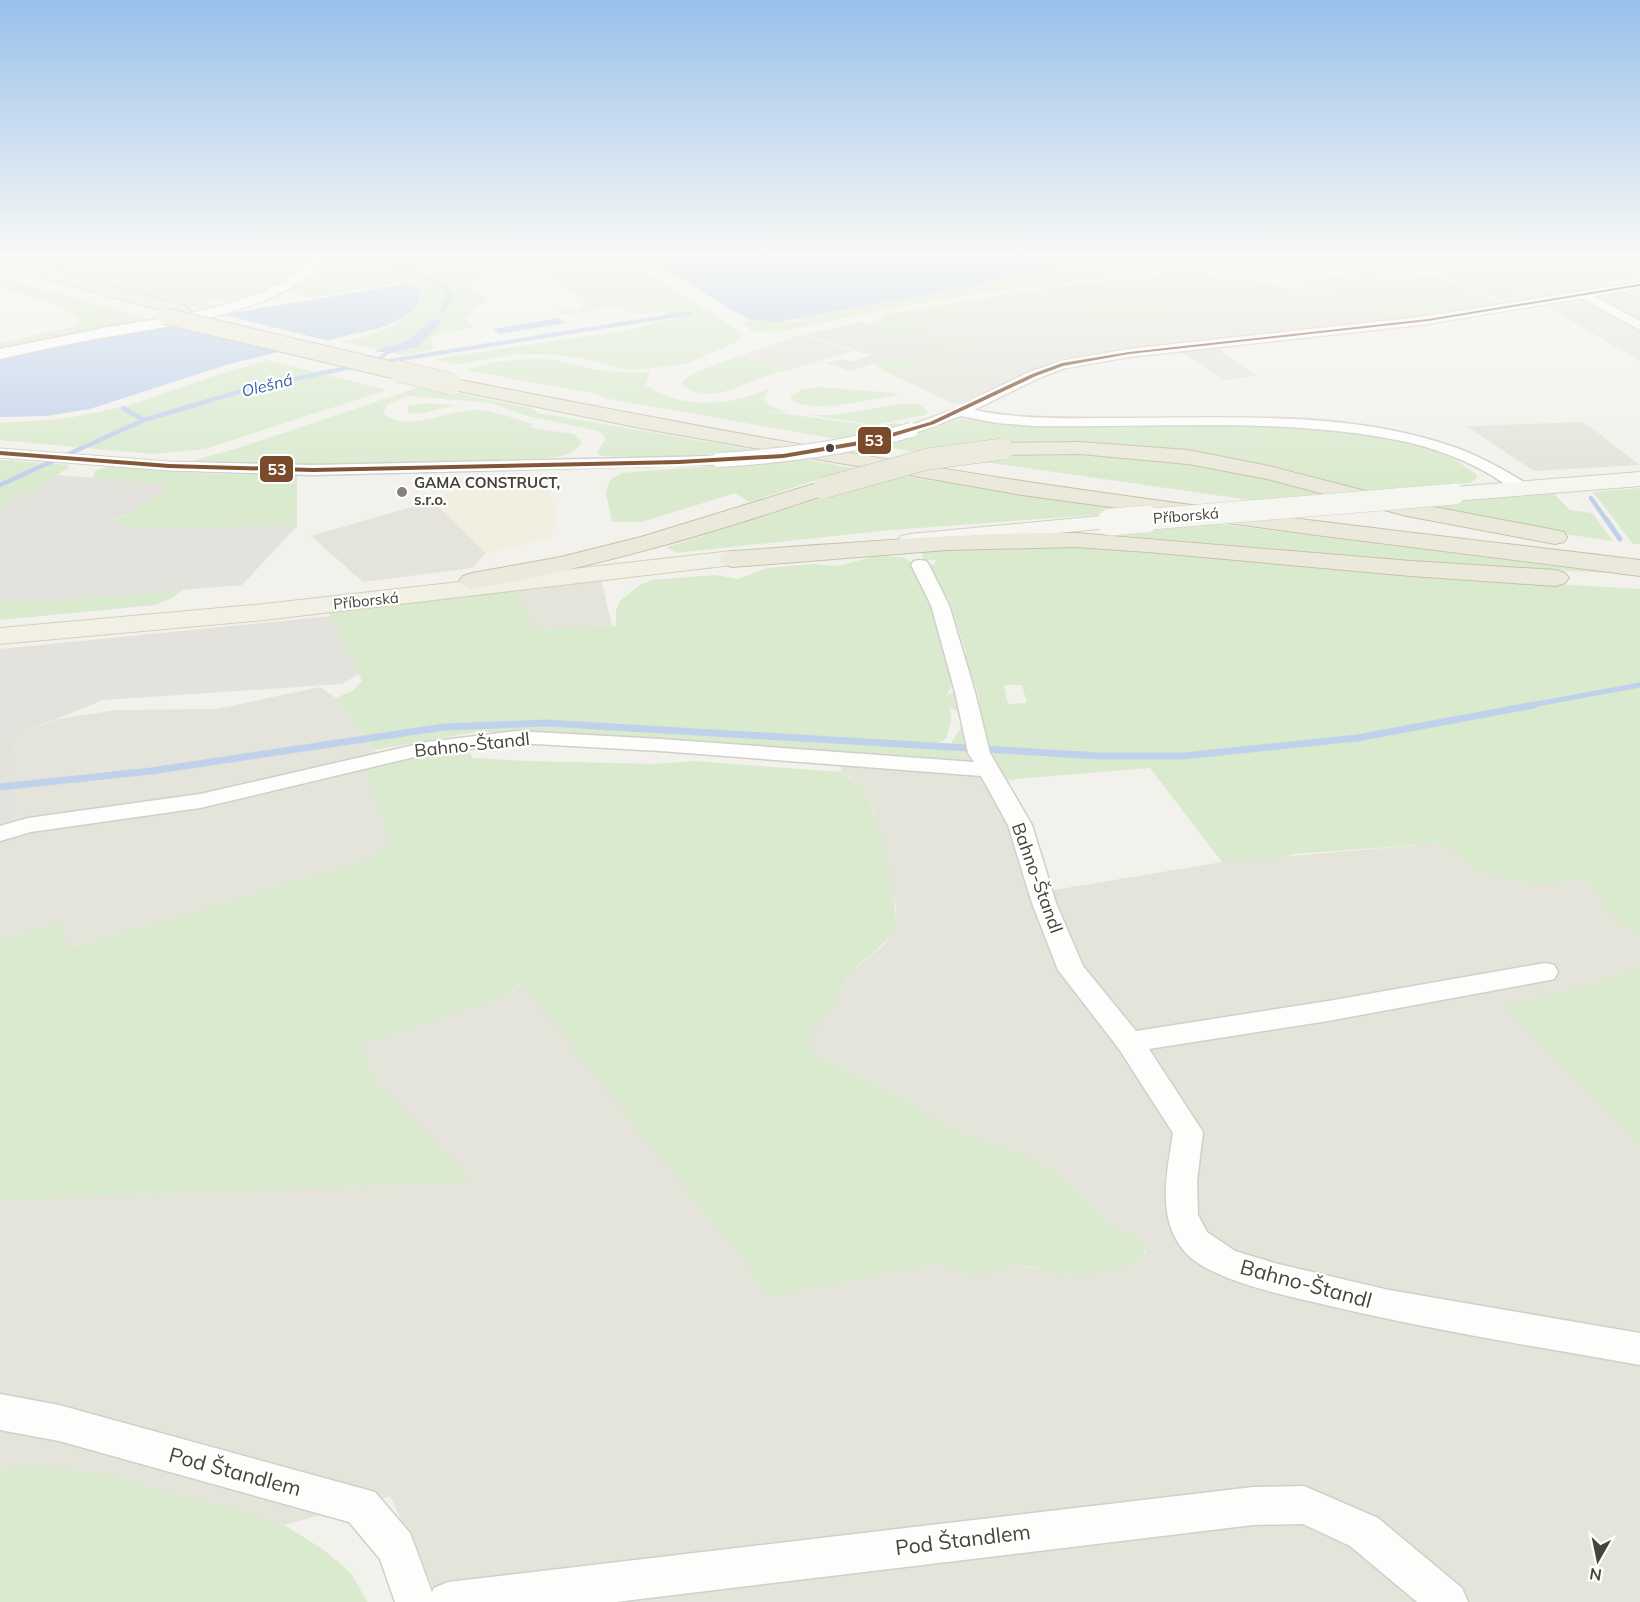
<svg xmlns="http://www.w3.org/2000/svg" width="1640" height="1602" font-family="Mulish,sans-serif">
<rect width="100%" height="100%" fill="#f2f1ec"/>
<path fill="#e5e4db" d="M1494,266L1587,298L1640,287V361L1544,305L1524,309L1441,274Z
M1041,289L1103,320L1326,290L1395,321L1210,343L1257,376L1224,380L1171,346L1080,357L1026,374L972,401L955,404L890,374L968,351L899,322L923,315L939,318L1023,292Z
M802,334L854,351L785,371L742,355Z
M1584,422L1640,465L1534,471L1466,426Z
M433,501L486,553L472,568L363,582L311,536Z
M601,579L612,626L535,629L515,588Z
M320,687L336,698L384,764L363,769L391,842L369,859L168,920L66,948L59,923L0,940V828L17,822L13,736L58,719L116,710L217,709Z
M842,753L947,761L970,753L1048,891L1222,862L1443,843L1476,871L1536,885L1585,879L1601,896L1606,911L1628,930L1640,934V967L1606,979L1507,1007L1640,1146V1602H440L390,1496L284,1525L228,1506L165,1492L112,1475L42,1466L12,1467L0,1471V1200L470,1182L376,1083L361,1045L502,997L523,982L747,1265L764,1292L773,1296L938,1263L948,1265L962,1274L1020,1265L1058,1274L1071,1275L1122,1267L1140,1261L1146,1253L1145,1247L1137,1237L1109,1225L1070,1184L1042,1164L1008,1148L963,1134L944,1126L912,1103L822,1058L811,1050L808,1041L812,1030L834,1004L850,973L884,945L894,928L896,909L887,862L874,810L867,796L849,776L841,772Z"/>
<path fill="#f3efe0" d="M515,476L538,478L558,486L546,491L558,508L550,538L486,553L433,501L459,487L449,479Z"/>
<path fill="#e3e2dc" d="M57,475L171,484L133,512L116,519L126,527L297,526L242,585L60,600L0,602V508Z
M331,616L359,674L342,684L103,700L13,736L17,823L0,828V649Z"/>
<path fill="#daeace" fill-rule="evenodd" d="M0,255H42L98,274L150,264L199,259L198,257L209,255H309C307,258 307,261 305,264C295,276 242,301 226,301C219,301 216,298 208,301L214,305L201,309Z
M339,255H620L742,333L735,343L685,364L644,369L627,370L582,358L544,354H516L454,365L434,359L629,330L673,319L681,324L673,318L692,314L688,312L669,315L664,311L635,314L619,306L561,315L557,311L583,309L580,306L587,302L543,271L467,283L490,300L470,309L475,312L466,317L475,328L451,331V326L448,331L431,338L433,350L403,355L341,342C363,337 403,328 415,307C418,302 418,294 419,288C397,275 338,296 311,297C303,297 295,294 288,291L320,274ZM530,262L534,267L483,276L479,269Z
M1101,255H1217L1235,262L1002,290L915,304L773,333L751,331L743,323L751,320L800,322L803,321L798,318L970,286Z
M1545,255H1640V277L1596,283L1610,289L1558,297L1550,294L1561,292L1550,288L1540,290L1544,292L1534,289L1511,292L1519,297L1511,299L1523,303L1515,304C1497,297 1448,284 1438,268L1446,271L1459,269L1457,266Z
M1198,270L1219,279L1250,281L1289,289L1374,275L1389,281L1378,283L1452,313L1395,321L1326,290L1103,320L1041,289Z
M0,277L152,320L3,350L0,348V343L75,326L83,321L51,302L0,288Z
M1023,292L939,318L923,315L900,321L969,351L890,374L873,364L898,357L913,362L953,350L905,332L869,331V325L882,320L884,314Z
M742,355L785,371C751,376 716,409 682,385L683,380L696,372Z
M525,359H551L602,371L650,373L645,385C681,410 729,406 768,389L764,400L772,407L790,413L757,410L874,426L897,423L903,426L847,441L604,398L597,394L464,370L496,362Z
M267,360L387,390L205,449L153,454L0,440V423L63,419L127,406L211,377Z
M423,386L531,408L538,413L762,451L661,457L601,456L597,452L605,440L603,434L598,431L523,415L491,403L408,396L387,405L383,413C408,434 447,410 474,410C494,410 514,419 533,424L531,428L574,434L582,442C576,451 569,454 558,457C434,463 311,467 187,462L235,449Z
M816,387L894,393L902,394C877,398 810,416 791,399V396L802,389Z
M425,403L451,405H456L418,414L408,413V406Z
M905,403L920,405L928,412L925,415L874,425L810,415H835Z
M962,419L1028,425L1284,426L1351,431L1386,438L1432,450L1456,460L1477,475L1476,479L1470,483L1374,493L1278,467L1215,455L1130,445L1042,443L928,454L875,445Z
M1071,452L1202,463L1344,495L1264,502L964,459Z
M804,459L853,468L749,502L735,493L642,522H612L606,493L610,480L622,473Z
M0,460H7L69,465L67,469L0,508Z
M107,467L219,474L297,475V526L126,527L116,520L133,512L170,485L93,478L95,471Z
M894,475L1113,508L1109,514L891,530L676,553L667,547Z
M1640,488V544H1633L1593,492Z
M1554,494L1570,510L1592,513L1613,541L1536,530L1427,504Z
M1213,523L1609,573L1460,565L1114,535L1118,531Z
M1039,546L1104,547L1520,582L1640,589V934L1628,930L1606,911L1601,896L1585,879L1536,885L1476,871L1443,843L1294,854L1284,857L1222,862L1150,768L1005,780L987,753L978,693L965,658L966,652L948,597L942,591L930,567L938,560H924L921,551ZM1004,685H1022L1027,703L1008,704Z
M876,556L903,557L914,564L941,625L953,684L946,696L954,692L956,685L970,753L947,761L562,732H477L374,750L336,698L354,690L362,681L327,608L515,588L535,629L616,626V610L620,601L640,585L651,580L716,575L738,579L767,568L814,564L838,566ZM950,707L960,713L961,727L951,744L935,745L946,739L951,722Z
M183,590L172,598L155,605L0,620V602L60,600Z
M457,749L470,753L473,758L526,761L655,764L693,761L841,772C851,777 861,788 867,797C879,815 902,912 893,930C883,949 865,957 851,973C843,981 841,995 834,1005C821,1024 792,1039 822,1058L912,1103L944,1126L963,1134L1008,1148L1042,1164L1070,1184L1109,1225L1137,1237L1145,1247L1144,1257C1130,1270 1077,1277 1058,1274C1044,1272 1032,1265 1018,1265C1000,1266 985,1277 968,1275C957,1273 949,1265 938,1263L773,1296L764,1292L747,1265L522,982L502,997L361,1045L376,1083L471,1182L0,1200V940L59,923L67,948L168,920L369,859L391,842L363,769Z
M1640,967V1146L1506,1007L1606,979Z
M42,1466L112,1475L165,1492L228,1506L284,1525L321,1548L342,1565L353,1576L367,1602H0V1471L12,1467Z"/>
<path fill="#e1e0dc" d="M1482,255H1545L1457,266L1442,262Z
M1414,267L1418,269L1304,285L1295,282Z
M1436,275L1493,300L1502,305L1452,313L1376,282Z
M1175,280L1187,285L1180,286L1192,292L1172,295L1148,284Z
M860,322L869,325V331L905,332L953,350L948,353L913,362L897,357L850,371L827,363L842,359L852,362L870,355L806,334Z"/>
<path fill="#c0d1ec" d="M643,255H1101L970,286L777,322L751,320L729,309L753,303L724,305Z
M407,284L419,288C424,312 397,322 379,328L229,364L90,409L47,416L0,417V357L140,328Z
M559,318L565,323L499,334L493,329Z
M438,320L442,322L418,347L394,352H375C384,346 393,347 402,343C413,339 421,329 428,321Z"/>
<path fill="#f2f1ec" d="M216,313L297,333L334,342L282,353L160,322Z"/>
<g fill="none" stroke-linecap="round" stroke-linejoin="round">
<path stroke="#c0d1ec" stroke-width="4" d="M392,255L396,263L420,275
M428,279L440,284L451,294L442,311
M727,307L761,301
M382,362L690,313
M374,363L388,352L395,350
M324,373L356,366"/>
<path stroke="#c0d1ec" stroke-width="4.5" d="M123,408L144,420
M0,485L144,420L245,390L331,371
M1591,498L1607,521"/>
<path stroke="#c0d1ec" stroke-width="5" d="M1606,519L1620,539
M1526,706L1640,685"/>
<path stroke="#c0d1ec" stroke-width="7" d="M0,787L151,771L444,727L547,723L1100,756H1184L1357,738L1534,705"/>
<g stroke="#d0cfca" stroke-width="3">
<path id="minor" d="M1640,282V288L1594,296L1640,321V330L1581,298L1428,324L1129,357L1065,368L1039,378L974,410C1023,420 1073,418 1123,418C1234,418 1351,410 1457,448C1482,457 1506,471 1529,485L1532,488L1529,491L1524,493C1510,489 1497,478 1484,471C1460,458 1433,448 1407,442C1285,416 1157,428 1033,426L997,423L961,416L911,434L904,430L906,427L955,409L1029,372L1062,361L1129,349L1428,316Z
M0,449L169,462L313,465L719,456L726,460L719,464L313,475L169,470L0,457Z
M920,560L926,561L929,565L949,605L975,692L990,753L1032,825L1056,903L1083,966L1136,1031L1328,1001L1545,963L1554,965L1558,972L1554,979L1545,981L1328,1021L1149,1049L1203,1132L1197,1181L1198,1215L1207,1232L1235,1251L1278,1264L1389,1290L1640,1333V1365C1532,1346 1425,1329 1318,1303C1283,1295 1207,1279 1184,1251C1156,1217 1167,1173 1173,1133L1119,1049L1058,970L1032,903L1008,825L981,776L660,751L517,743L427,754L200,808L31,832L0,841V826L28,818L200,794L427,742L517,731L660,739L974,762L968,753L955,692L931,605L911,565L914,561Z
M0,1394L59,1405L375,1492L410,1533L432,1592L434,1588L448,1582L1253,1487L1304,1486L1378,1518L1462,1588L1468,1602H1417L1350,1546L1303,1524L1253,1525L616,1602H395L380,1559L349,1522L59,1441L0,1430Z"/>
</g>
<g stroke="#d0cfca" stroke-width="3">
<path id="tertiary" d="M316,255H329C288,312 173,325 107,337C71,343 36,351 0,359V349C34,342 69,335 103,328C169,316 271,307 316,255Z"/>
</g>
<g stroke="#d2d1c5" stroke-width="2">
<path id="secondary" d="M1640,472V486L1454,501L1446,499L1443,494L1446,489L1454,487Z
M1111,515L1119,517L1123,522L1119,527L910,548L901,546L898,541L901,536L910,534Z"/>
</g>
<g stroke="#d3d1bb" stroke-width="2">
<path id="primary" d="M732,551L741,554L745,559L741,564L264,620L0,644V628L264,604Z"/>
</g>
<g stroke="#c7c3aa" stroke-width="2">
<path id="motorway" d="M0,256L188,307L190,311L182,316L0,266Z
M451,378C641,416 831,452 1022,481C1227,512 1434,535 1640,560V576L1316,535L1022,495L640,428L444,388L441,384L444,380Z
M1080,442L1188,450L1269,466L1408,502L1555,530L1564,532L1567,537L1564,542L1555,544L1407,516L1267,479L1188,464L1080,454L1003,455L995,454L992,449L995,444L1003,443Z
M823,481L831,483L834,488L831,493C713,533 595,568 472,589L463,586L459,581L463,576L472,573L561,557L641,537Z
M1076,533L1411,561L1556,570L1565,573L1569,578L1565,583L1556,586L1411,576L1148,552L1076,547L947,550L732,567L723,564L719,559L723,554L732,551C847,544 961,532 1076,533Z"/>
</g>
<use href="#minor" fill="#fdfdfc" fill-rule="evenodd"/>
<use href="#tertiary" fill="#fdfdfc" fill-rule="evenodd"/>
<use href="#secondary" fill="#f6f6f0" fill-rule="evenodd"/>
<use href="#primary" fill="#f1f0e5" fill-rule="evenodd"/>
<use href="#motorway" fill="#ebe9db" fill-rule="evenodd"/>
<g stroke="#d0cfca" stroke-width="16" stroke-linecap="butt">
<path id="minor-bridge" d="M719,460C784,456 848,448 911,430"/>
</g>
<g stroke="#d2d1c5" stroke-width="22" stroke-linecap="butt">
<path id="secondary-bridge-far1" d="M1127,521L1454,494"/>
</g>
<g stroke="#d2d1c5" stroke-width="28" stroke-linecap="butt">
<path id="secondary-bridge" d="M1111,522L1146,519"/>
</g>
<g stroke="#c7c3aa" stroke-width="18" stroke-linecap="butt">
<path id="motorway-bridge-far1" d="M165,316L405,373"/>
</g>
<g stroke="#c7c3aa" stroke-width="22" stroke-linecap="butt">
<path id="motorway-bridge" d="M398,371L451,384
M823,488L928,459L1003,449"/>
</g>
<use href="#minor-bridge" stroke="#fdfdfc" stroke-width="14"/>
<use href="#secondary-bridge-far1" stroke="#f6f6f0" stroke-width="21"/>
<use href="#secondary-bridge" stroke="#f6f6f0" stroke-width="27"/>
<use href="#motorway-bridge-far1" stroke="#ebe9db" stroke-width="16"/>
<use href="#motorway-bridge" stroke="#ebe9db" stroke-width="21"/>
<g stroke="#fff" stroke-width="5">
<path id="bus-1" d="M1640,284V286L1428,321L1129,354L1063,366L1036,376L934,424L872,443L783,458L679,464L313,472L169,468L0,455V451L169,464L313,468L679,460L783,454L871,439L930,422L1032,374L1062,363L1129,352L1428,319Z"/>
</g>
<use href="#bus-1" fill="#7a4b2a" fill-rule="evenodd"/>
</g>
<linearGradient id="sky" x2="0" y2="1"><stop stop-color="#98c0ea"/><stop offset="0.53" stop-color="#f9f9f6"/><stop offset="1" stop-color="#f9f9f6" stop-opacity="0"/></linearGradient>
<rect width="1640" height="479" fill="url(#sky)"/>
<circle fill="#474539" stroke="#fff" stroke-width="2" cx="830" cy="448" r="5"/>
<circle fill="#838178" stroke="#fff" stroke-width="2" cx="402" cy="492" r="6"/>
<g text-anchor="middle" stroke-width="4.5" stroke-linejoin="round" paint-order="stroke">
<g font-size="15" font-weight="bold" fill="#474539" stroke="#fff" text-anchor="start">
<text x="414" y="488">GAMA CONSTRUCT,<tspan x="414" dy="17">s.r.o.</tspan></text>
</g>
<g font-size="15" fill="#474539" stroke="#fff">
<text transform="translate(1186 516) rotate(-5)" y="5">Příborská</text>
<text transform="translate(366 601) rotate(-6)" y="5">Příborská</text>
</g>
<g font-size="16" font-style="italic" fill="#3963ac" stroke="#fff">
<text transform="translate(267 385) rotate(-14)" y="6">Olešná</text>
</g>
<g font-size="18" fill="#474539" stroke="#fff">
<text transform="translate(472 745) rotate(-6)" y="6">Bahno-Štandl</text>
<text transform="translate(1037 878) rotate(70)" y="6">Bahno-Štandl</text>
</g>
<g font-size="21" fill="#474539" stroke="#fff">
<text transform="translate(1306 1284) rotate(15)" y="7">Bahno-Štandl</text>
<text transform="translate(235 1472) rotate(15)" y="7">Pod Štandlem</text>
<text transform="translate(963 1540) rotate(-7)" y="7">Pod Štandlem</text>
</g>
</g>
<g stroke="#fff" stroke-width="2">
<rect x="857" y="426" width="35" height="29" rx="6" fill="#7a4b2a"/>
<rect x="259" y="455" width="35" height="28" rx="6" fill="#7a4b2a"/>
</g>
<g font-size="16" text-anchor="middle" font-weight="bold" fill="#fff">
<text x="874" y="446">53</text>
<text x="277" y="475">53</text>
</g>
<g transform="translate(1598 1560) rotate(189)" stroke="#ffffff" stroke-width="4.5" paint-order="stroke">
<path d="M0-4.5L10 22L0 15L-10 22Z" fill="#474539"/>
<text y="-9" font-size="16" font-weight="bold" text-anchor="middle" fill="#474539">N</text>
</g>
</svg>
